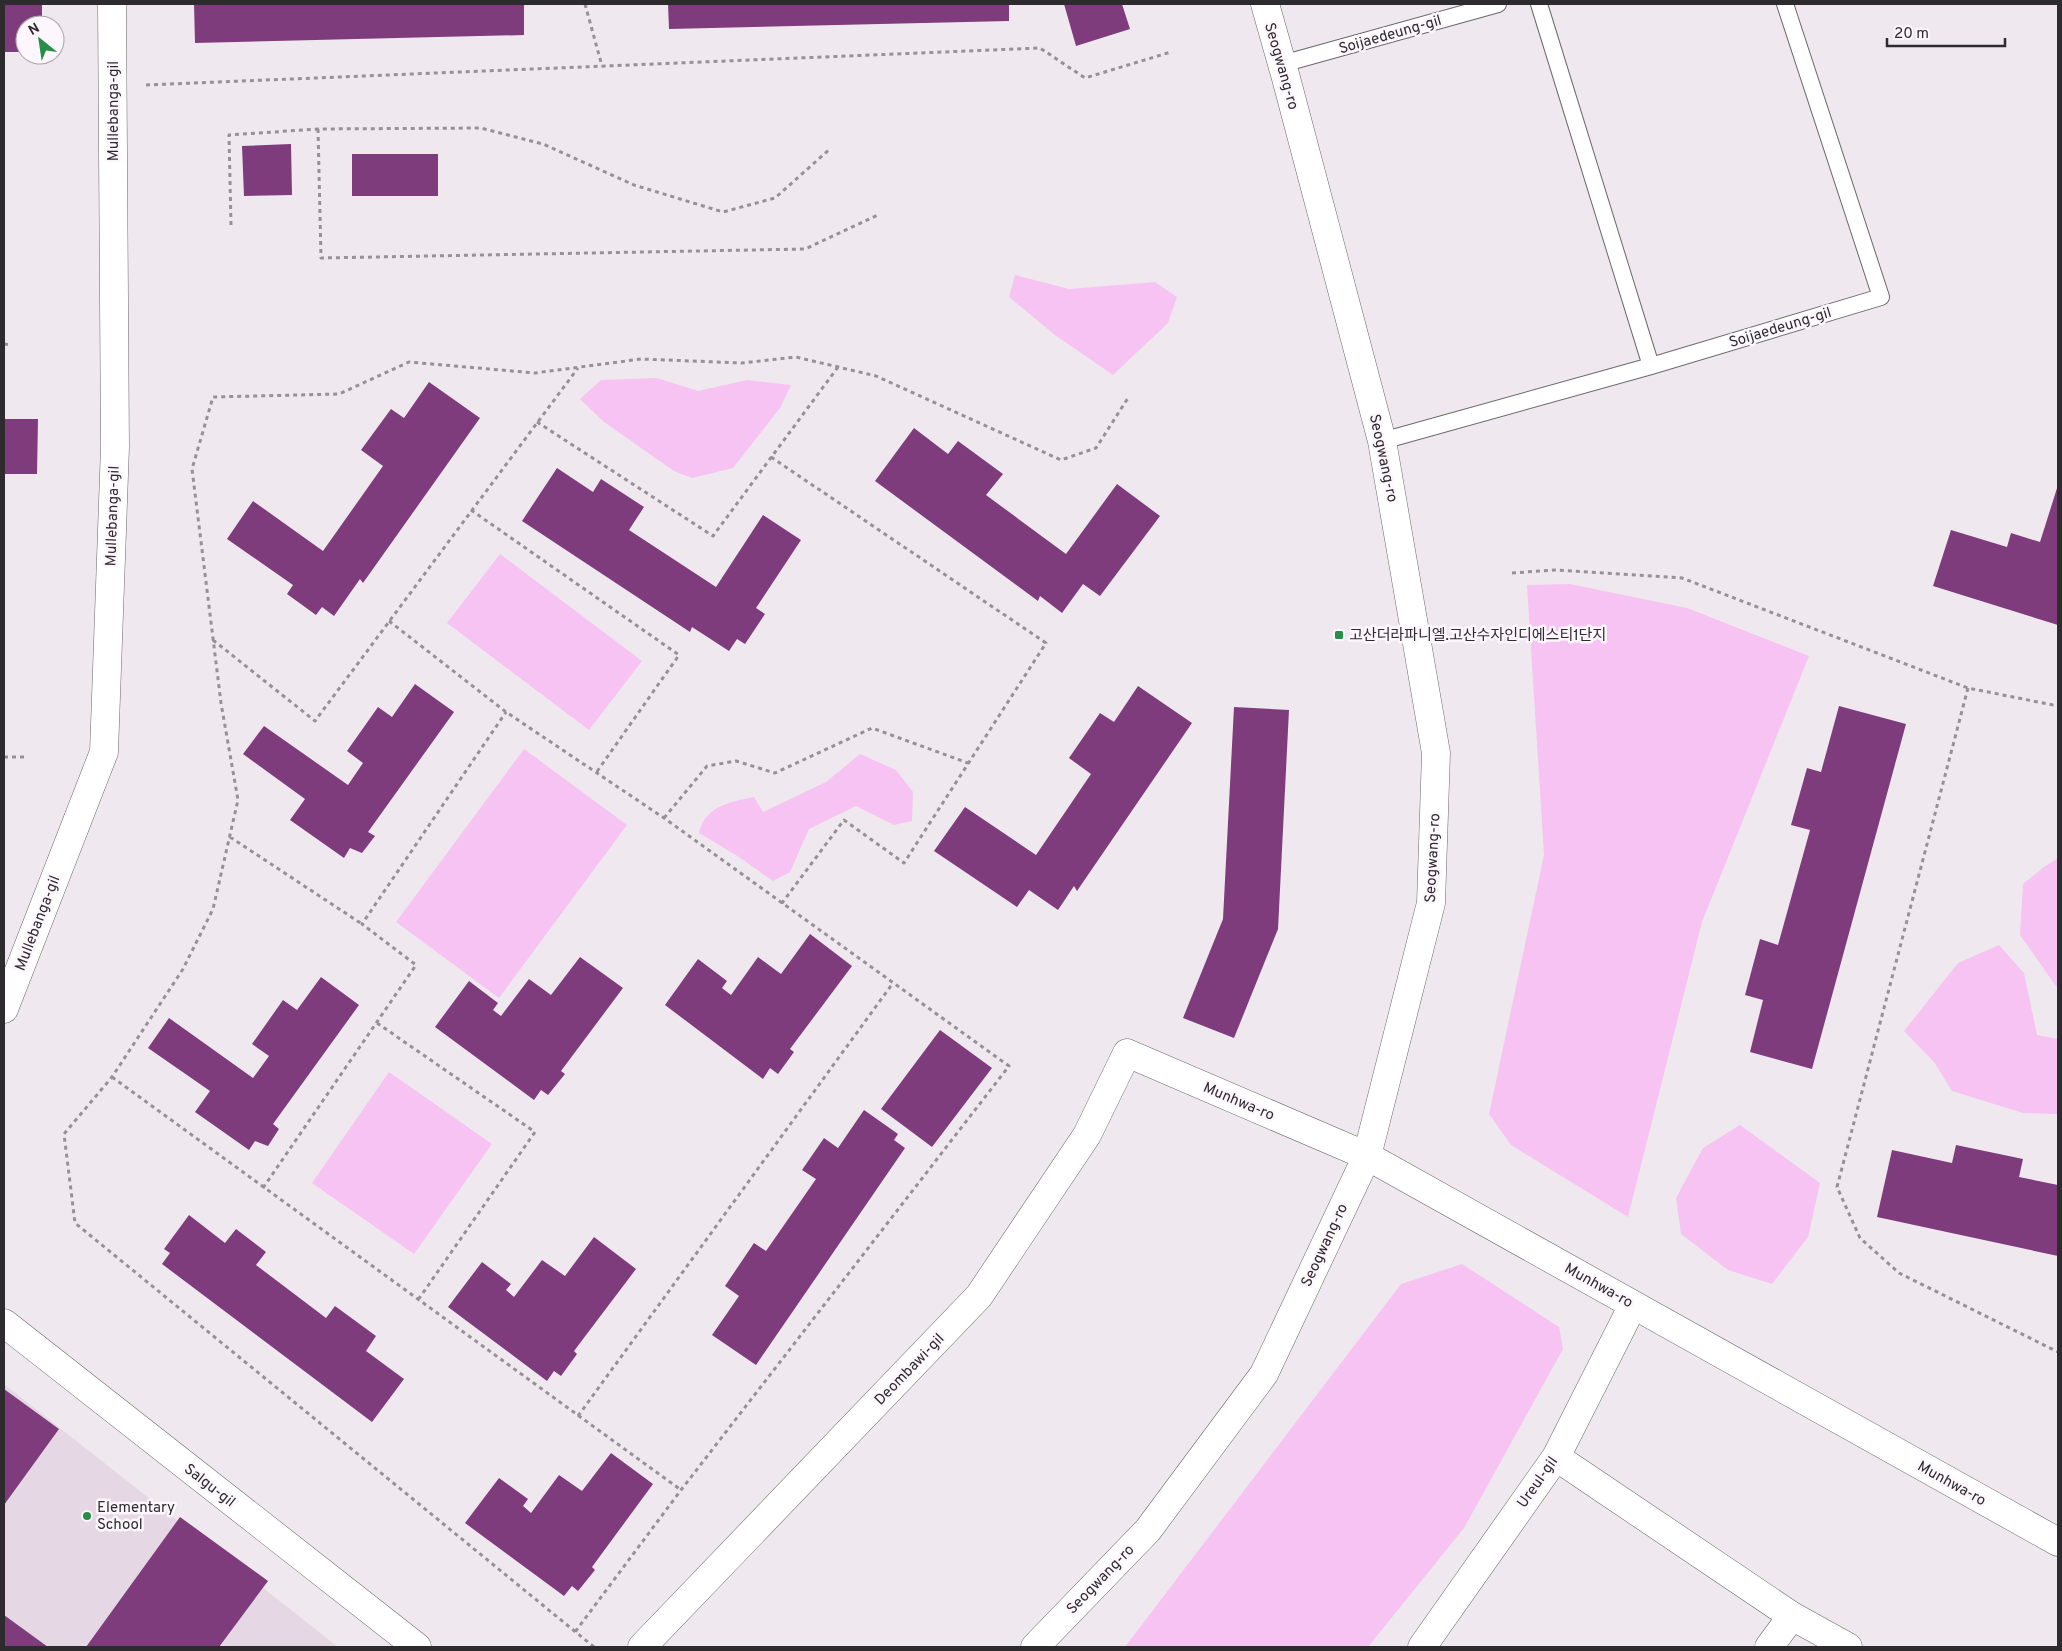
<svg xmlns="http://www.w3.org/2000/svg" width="2062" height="1651" font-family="Overpass,'Noto Sans KR',sans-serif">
<rect width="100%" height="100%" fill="#f0e8ef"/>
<path fill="#e5d8e4" d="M4,1384L338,1647H4Z"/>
<path fill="#f7c3f3" d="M1015,275L1069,289L1155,282L1177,297L1168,323L1113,375L1055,335L1009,297Z
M657,378L698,391L747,380L791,385L780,408L733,468L692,478L674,471L604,422L580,399L601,380Z
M500,554L642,661L589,730L447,623Z
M1570,584L1687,608L1809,656L1702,922L1628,1217L1511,1145L1489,1114L1544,855L1527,585Z
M524,749L627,825L499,998L396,922Z
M860,754L896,770L913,792L912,821L894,825L856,806L809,829L790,872L773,881L739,857L699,833C705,806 730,802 754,797L763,812L826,782Z
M2058,858V989L2020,935L2023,884L2044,867Z
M1999,945L2024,973L2037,1035L2058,1039V1114L2023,1113L1952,1091L1934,1062L1904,1031L1958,963Z
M389,1072L492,1144L414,1254L312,1183Z
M1740,1125L1820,1183L1808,1237L1772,1284L1728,1270L1681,1234L1676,1198L1703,1148Z
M1462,1264L1559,1327L1563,1349L1464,1528L1368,1647H1125L1401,1284Z"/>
<path fill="#7f3c7d" d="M4,4H42V25H25V52H4Z
M194,4H524V35L195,43Z
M668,4H1009V21L669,29Z
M1064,4H1122L1130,29L1076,46Z
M291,144L292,195L244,196L242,146Z
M352,154H438V196H352Z
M429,382L480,418L363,583L360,579L334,616L322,607L316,615L287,594L293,585L227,539L253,501L323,551L383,466L361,450L391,409L404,418Z
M4,419H38L37,474H4Z
M914,428L948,454L958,441L1003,474L986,495L1066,554L1117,484L1160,516L1100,596L1083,584L1062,613L1040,596L1038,601L875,481Z
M557,468L593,492L601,479L644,507L629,530L716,587L763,515L801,540L756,608L765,614L745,644L737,639L729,651L692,627L690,632L522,521Z
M2058,485V625L1933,586L1951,530L2007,547L2011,533L2040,542Z
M415,684L454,712L368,832L375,836L362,853L350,848L344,858L290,820L305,799L243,754L264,726L348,785L363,763L347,751L378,707L392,717Z
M1138,686L1192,723L1077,891L1074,886L1058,910L1029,890L1017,907L934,851L965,807L1036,855L1091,774L1069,758L1100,713L1114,722Z
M1839,706L1906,724L1812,1069L1750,1052L1763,1000L1745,995L1760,939L1778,945L1810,830L1791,825L1807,768L1821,772Z
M1234,707L1289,710L1278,929L1234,1038L1183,1018L1223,919Z
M810,934L852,966L790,1049L794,1052L778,1074L770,1068L763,1079L665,1005L698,959L727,981L722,988L731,995L758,957L781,974Z
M580,957L623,988L561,1071L565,1074L548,1095L541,1090L534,1100L435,1027L469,981L498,1003L493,1010L501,1016L529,979L551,995Z
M321,977L359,1005L273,1124L279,1129L268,1146L255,1141L249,1150L195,1112L210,1091L148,1048L169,1018L253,1078L269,1056L252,1044L283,1000L297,1010Z
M940,1030L992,1068L932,1147L881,1109Z
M864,1110L898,1134L894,1140L905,1148L756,1365L712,1335L739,1296L725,1286L754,1243L766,1251L816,1179L802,1170L824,1138L838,1148Z
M1956,1145L2023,1159L2019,1177L2058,1185V1256L1877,1217L1892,1150L1952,1163Z
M189,1215L225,1243L236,1229L266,1252L256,1265L326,1318L335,1306L376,1336L366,1351L404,1379L372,1422L162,1264L170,1253L164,1249Z
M594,1237L636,1269L574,1351L577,1354L561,1376L554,1371L547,1381L448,1307L482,1262L511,1284L506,1290L514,1297L542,1260L565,1276Z
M4,1389L59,1429L4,1505Z
M611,1453L653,1484L592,1567L595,1570L578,1591L572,1586L564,1596L465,1523L499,1478L528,1499L523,1506L531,1513L559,1475L582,1491Z
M180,1517L268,1581L219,1647H86Z
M4,1615L48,1647H4Z"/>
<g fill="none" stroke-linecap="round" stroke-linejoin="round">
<g stroke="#6d676c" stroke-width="18">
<path id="service" d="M1539,4L1651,366
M1282,64L1498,4
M1382,441L1651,366L1881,297L1785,4"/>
</g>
<g stroke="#6d676c" stroke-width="29">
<path id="minor" d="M4,1009L104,752L115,447L112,4
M4,1323L417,1647
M1556,1457L1792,1616L1848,1647
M642,1647L979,1296L1087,1135L1127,1053L1367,1156L2058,1542
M1035,1647L1148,1530L1264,1374L1367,1156L1431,903L1436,753L1382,441L1286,78L1265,4
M1422,1647L1556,1457L1633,1305
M1769,1647L1792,1616"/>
</g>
<path stroke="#979197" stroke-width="3" stroke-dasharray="4 4" stroke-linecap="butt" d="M585,4L602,66
M146,85L1040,48L1085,78L1171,52
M318,129L321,258L805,249L880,214
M231,225L229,135L318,129L481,128L543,144L634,185L723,212L775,198L831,148
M4,344L11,345
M537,422L713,536L838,367
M771,457L1046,643L904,863L844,820L782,903
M471,510L679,655L596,773
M1512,573L1554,570L1682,578L1968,688L2058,706
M389,621L506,712L664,818L1009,1066L681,1490L575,1632
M213,640L315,721L578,368
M1968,688L1837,1187L1860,1238L1899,1273L2058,1352
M4,757H26
M664,818L707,766L736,761L775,773L872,728L968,763
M230,837L362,924
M377,1023L535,1132L418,1300
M112,1077L681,1490
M263,1188L416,965L362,924L506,712
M578,1416L893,983
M594,1647L75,1223L64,1134L112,1077L183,969L213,909L238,800L221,703L192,469L213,397L339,394L409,362L535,373L641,359L742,363L796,357L876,376L1061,460L1096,448L1128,398"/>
<use href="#service" stroke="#fff" stroke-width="16"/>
<use href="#minor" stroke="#fff" stroke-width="28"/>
</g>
<g fill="#268e45" stroke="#fdf6fc" stroke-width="2">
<rect x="1334" y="630" width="10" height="10" rx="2.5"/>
<circle cx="87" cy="1516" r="5"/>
</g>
<g text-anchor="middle" stroke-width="5" stroke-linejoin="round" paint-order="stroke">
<g font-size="15" fill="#2e2b2e" stroke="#fdf6fc">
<text transform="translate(1390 34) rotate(-16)" y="5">Soijaedeung-gil</text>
<text transform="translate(1282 66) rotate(74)" y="5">Seogwang-ro</text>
<text transform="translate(113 111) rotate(-90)" y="5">Mullebanga-gil</text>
<text transform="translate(1780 327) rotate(-17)" y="5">Soijaedeung-gil</text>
<text transform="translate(1384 458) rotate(78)" y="5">Seogwang-ro</text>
<text transform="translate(112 516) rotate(-88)" y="5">Mullebanga-gil</text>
<text transform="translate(1432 858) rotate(-87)" y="5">Seogwang-ro</text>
<text transform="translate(37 923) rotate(-69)" y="5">Mullebanga-gil</text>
<text transform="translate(1239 1101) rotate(23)" y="5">Munhwa-ro</text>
<text transform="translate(1324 1245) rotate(-65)" y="5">Seogwang-ro</text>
<text transform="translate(1599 1285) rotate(29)" y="5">Munhwa-ro</text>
<text transform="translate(909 1369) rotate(-46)" y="5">Deombawi-gil</text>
<text transform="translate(1537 1482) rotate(-55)" y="5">Ureul-gil</text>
<text transform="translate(1952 1483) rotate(29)" y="5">Munhwa-ro</text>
<text transform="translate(210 1485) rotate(38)" y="5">Salgu-gil</text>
<text transform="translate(1100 1579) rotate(-46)" y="5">Seogwang-ro</text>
</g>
<g font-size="15" fill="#2e2b2e" stroke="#fdf6fc" text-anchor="start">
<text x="1349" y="640">고산더라파니엘.고산수자인디에스티1단지</text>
<text x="97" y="1512">Elementary<tspan x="97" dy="17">School</tspan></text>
</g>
</g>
<rect width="2062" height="1651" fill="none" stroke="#2e2b2e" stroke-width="10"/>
<g transform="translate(40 40) rotate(330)"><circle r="24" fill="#fdf6fc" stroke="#aaa5aa"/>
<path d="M0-4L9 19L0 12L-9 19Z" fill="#268e45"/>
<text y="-8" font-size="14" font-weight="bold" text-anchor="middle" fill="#2e2b2e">N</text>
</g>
<path d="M1887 38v8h118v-8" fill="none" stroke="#2e2b2e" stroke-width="2.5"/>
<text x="1894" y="38" font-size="15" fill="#2e2b2e" stroke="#fdf6fc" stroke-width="4" paint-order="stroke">20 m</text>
</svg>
